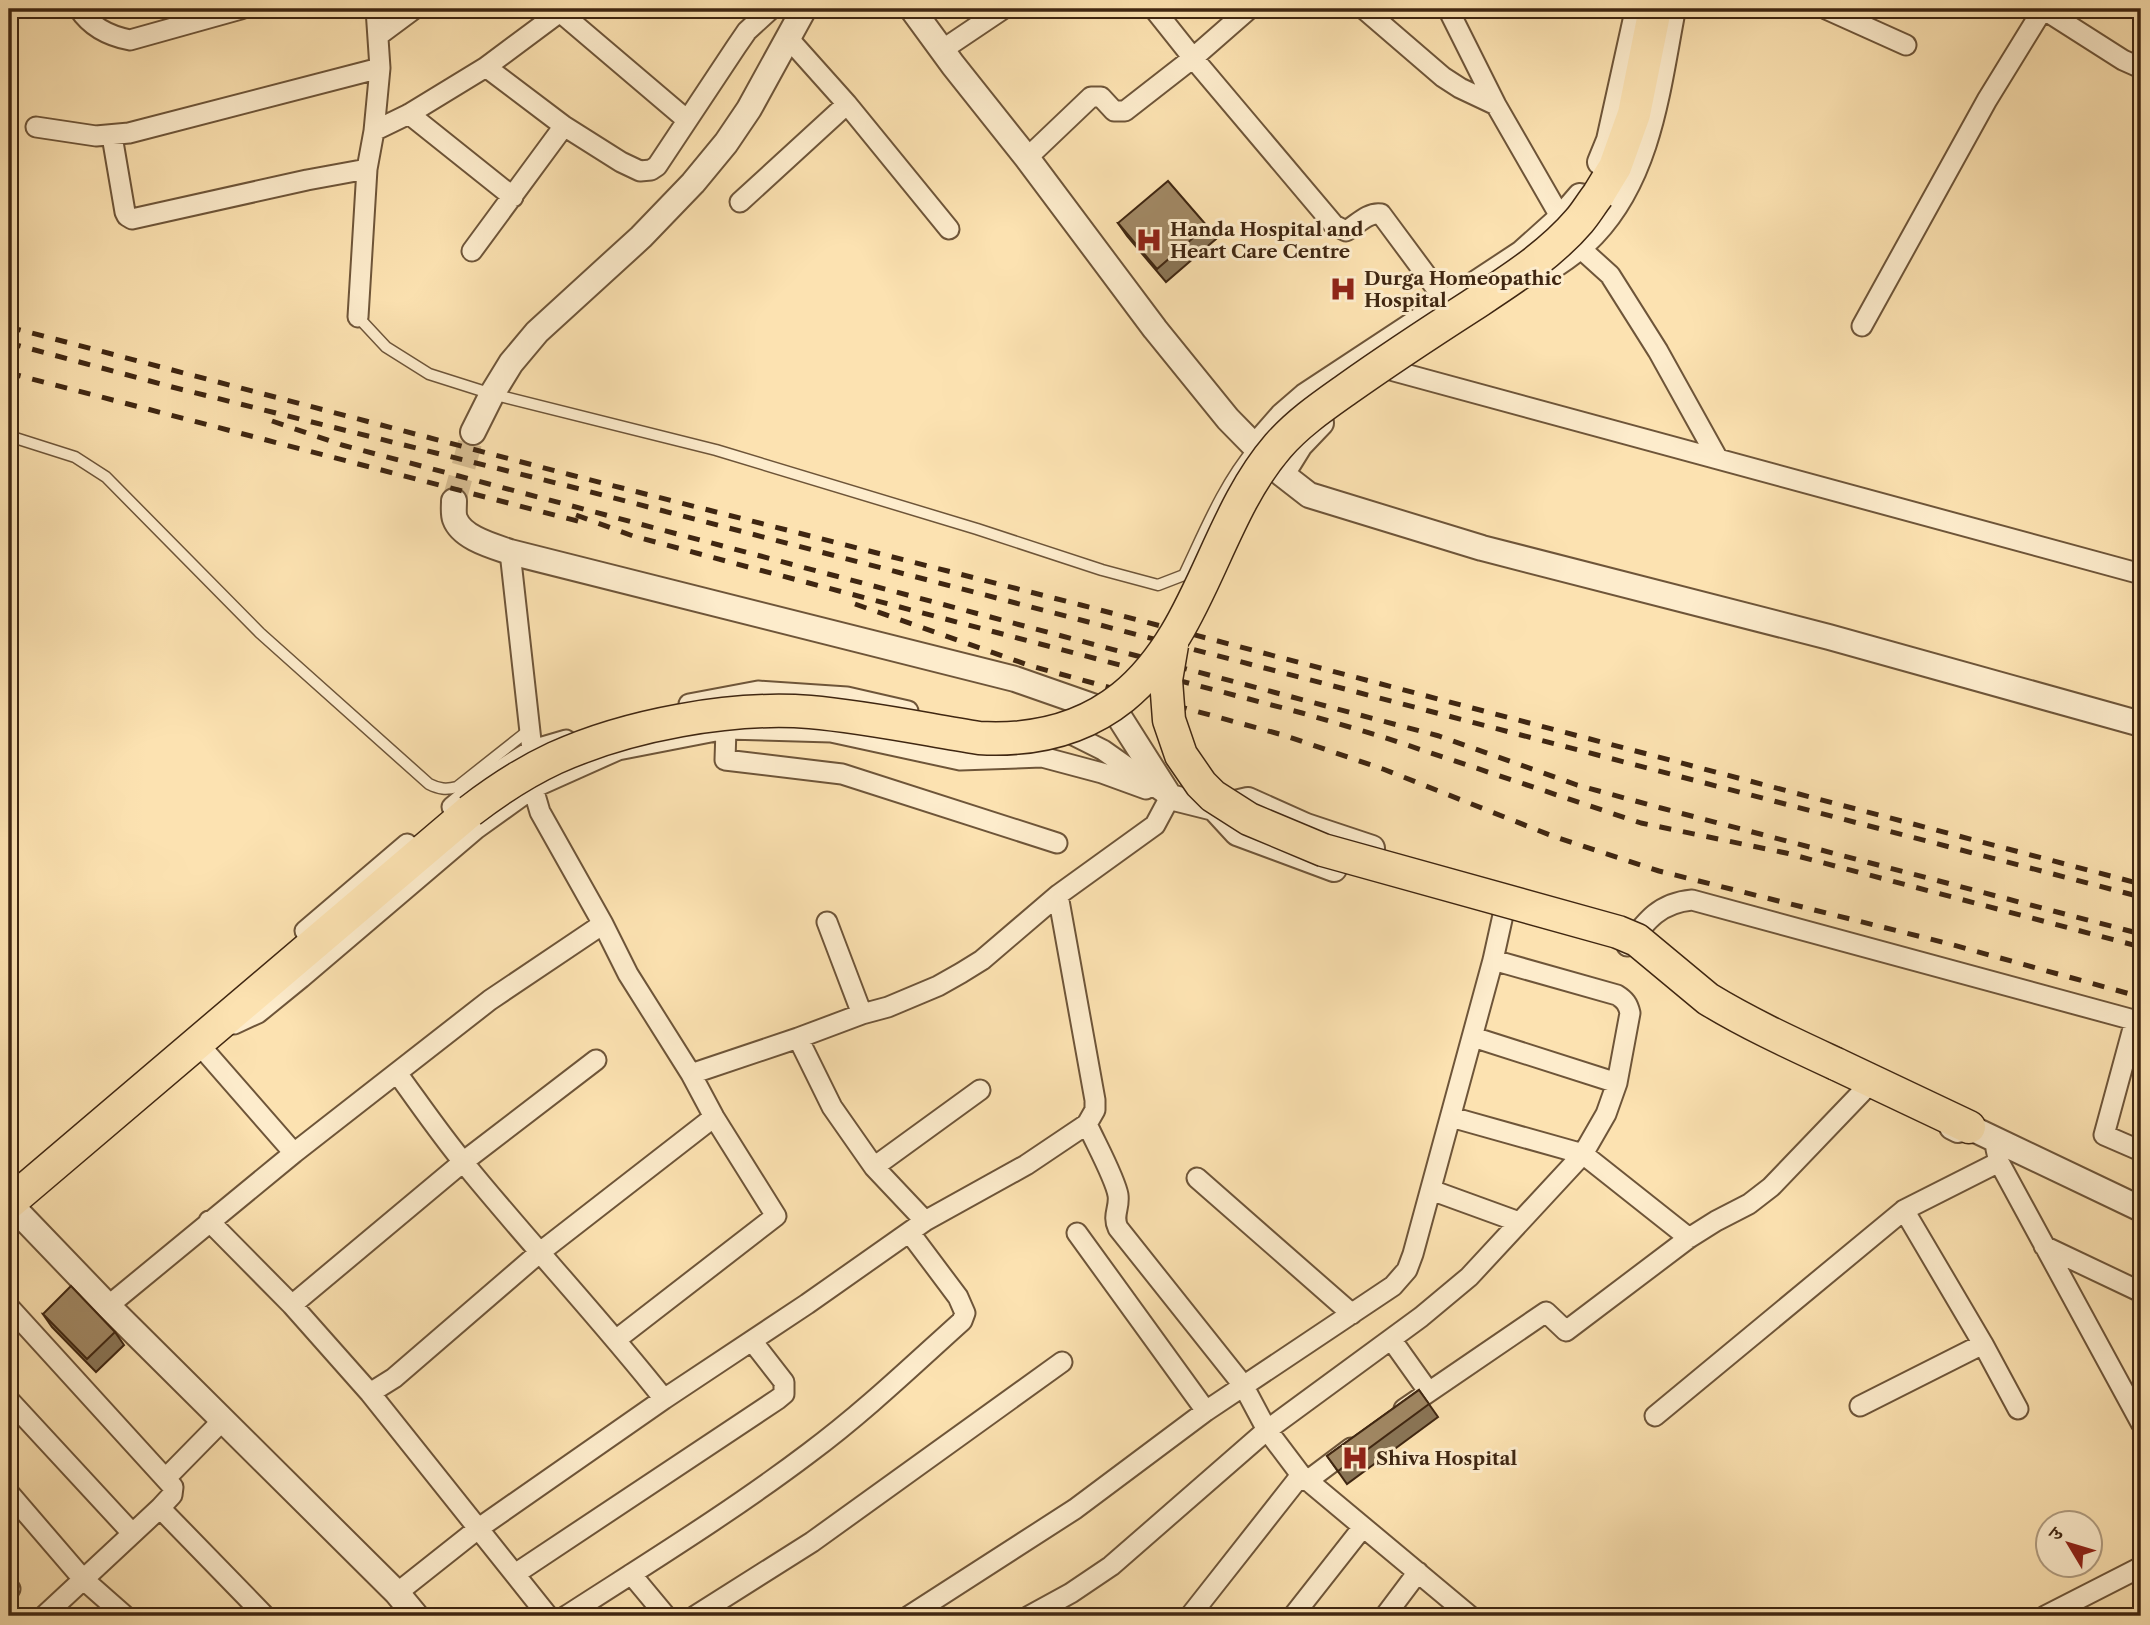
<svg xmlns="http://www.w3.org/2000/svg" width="2150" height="1625" font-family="'Libre Caslon Text','Noto Serif Devanagari',serif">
<rect width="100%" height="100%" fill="#fce2b1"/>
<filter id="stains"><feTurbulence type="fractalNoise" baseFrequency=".00286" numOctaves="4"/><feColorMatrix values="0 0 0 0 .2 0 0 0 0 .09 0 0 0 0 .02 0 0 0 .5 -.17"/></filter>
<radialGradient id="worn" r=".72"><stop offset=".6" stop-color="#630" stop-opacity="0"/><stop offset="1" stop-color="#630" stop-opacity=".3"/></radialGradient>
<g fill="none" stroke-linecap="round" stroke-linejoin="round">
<path stroke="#d6bc91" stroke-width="24" stroke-dasharray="24 12" stroke-linecap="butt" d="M454,501L473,432"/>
<g stroke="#6e5539" stroke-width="13">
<path id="service" d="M358,317L386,347L429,374L492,394L716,450L977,529L1102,570L1158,585L1184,575C1205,531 1223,485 1255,447
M9,436L75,457L106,477L260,633L429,784C439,789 446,790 457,787L529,730"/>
</g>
<g stroke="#6e5539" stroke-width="23">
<path id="minor" d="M79,9C91,27 109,36 130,40L241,9
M1154,9L1193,58L1334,225L1346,231C1357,225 1367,212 1381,214L1447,303
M1364,9L1443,77L1460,88L1496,105
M1448,9L1496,105L1561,218L1579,247L1610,275L1658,351L1718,459
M1826,9L1906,45
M2043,9L2123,60L2141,68
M560,12L687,120
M379,35L414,9
M788,38L847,104L949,229
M942,50L1003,9
M486,67L564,126L621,162L640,171L651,170L657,166L736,47L747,31L771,9
M409,114L513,197
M36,127L96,136L129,133L380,68
M374,131L409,114L486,67L564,9
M112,136L125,212L127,216L132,219L307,180L367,169
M1027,158L1091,97H1101L1114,111H1125L1193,58L1249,9
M740,202L847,104
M472,251L564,126
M358,317L367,169L374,131L380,68L376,9
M1862,326L1987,100L2043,9
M1394,371L2141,574
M510,552L532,750
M689,704L758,691L847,697L908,711
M1059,728L1103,750L1164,793
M726,729L725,760L842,774L1057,843
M533,788L540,812L603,924L628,974L691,1074L714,1117L776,1216L617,1339
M452,807L482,782L532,750L566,740
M827,922L862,1014
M305,931L407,844
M1627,946C1646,921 1659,903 1692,900L2141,1022
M2135,1021L2104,1135L2141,1151
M234,1024L258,1013L301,978L476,829L533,788L618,750L726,729L831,732L960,760L1042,757L1102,773L1146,789
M1473,1037L1617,1083
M798,1038L832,1107L874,1167L925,1221
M197,1042L294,1153
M397,1073C419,1103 440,1134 464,1163C529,1243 600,1318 664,1399
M691,1074L798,1038L862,1014L888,1007L938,986L961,973L982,960L1058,895L1155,825L1170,797
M1451,1117L1583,1154L1689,1238
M1087,1124C1095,1142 1115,1178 1118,1195C1120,1208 1112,1215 1118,1228L1243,1385L1267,1430L1301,1475L1470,1616
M1996,1149L1999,1162L2141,1423
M874,1167L980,1090
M1197,1178L1352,1314
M1431,1190L1519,1222
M1904,1210L1983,1344L2018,1409
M209,1221L292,1305L370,1393L548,1616
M1077,1233L1206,1411
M2044,1246L2141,1292
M292,1305L463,1162L596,1060
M108,1306L294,1153L490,1000L603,924
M9,1307L173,1487L172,1495L160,1508L44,1616
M1391,1339L1428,1391
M370,1393L394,1378L539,1253L714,1117
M9,1400L132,1533
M1860,1406L1983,1344
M1404,1409L1546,1312L1566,1331L1689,1238L1716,1221L1749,1204L1771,1187L1865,1089
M1655,1416L1904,1210L1999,1162
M166,1478L223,1420
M1307,1481L1351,1448
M9,1493L83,1579L125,1616
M160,1508L265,1616
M515,1574L778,1399L784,1394V1382L752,1341
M631,1574L666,1616
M9,1588L10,1589
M397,1593L479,1528L664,1399L807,1304L925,1221L1026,1165L1087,1124L1095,1110V1100L1058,895
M566,1616C648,1563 731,1512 809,1453C863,1413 912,1366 962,1321L965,1313L958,1297L910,1233
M695,1616L812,1542L1062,1362
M909,1616L1075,1509L1206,1411L1393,1286L1407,1270L1413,1254L1493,960L1503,915
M1029,1616L1071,1593L1111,1566L1267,1430L1421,1317L1469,1277L1583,1154L1606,1114L1617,1083L1630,1013C1628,1004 1625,1000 1617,995L1493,960
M1190,1616L1301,1475
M1293,1616L1363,1527
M1385,1616L1418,1572
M2045,1616L2141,1567"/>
</g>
<g stroke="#6e5539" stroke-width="28">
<path id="tertiary" d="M912,9L953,65L1027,158L1155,329L1228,419L1282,474L1309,495L1482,548L1829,637L2141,724
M1600,162L1609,140L1638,9
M1542,273C1560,262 1579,249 1593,234C1650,174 1658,86 1673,9
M473,432L492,394L511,363L537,332L641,237L693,183L726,143L749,109L804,9
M1255,447L1283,415L1305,396L1522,253L1561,218L1580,196
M1282,474L1300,445L1321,423
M454,501C454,507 453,514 455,519C462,538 493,546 510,552L1015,679L1118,715L1170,797L1214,808L1248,800L1306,826L1372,848
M1214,808L1237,833L1334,869
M1952,1127L1958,1130L1969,1127L2141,1209
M9,1203L108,1306L397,1593L416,1616"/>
</g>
<g stroke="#3f2611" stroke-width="35">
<path id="trunk" d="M1598,195L1615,167L1634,114L1655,9
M1836,1064L1969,1127
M9,1203L470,811"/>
</g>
<use href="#service" stroke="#fdeccc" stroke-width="10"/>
<use href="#minor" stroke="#fdeccc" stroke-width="19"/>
<use href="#tertiary" stroke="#fdeccc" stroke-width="24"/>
<use href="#trunk" stroke="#fce2b1" stroke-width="32"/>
<path stroke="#3f2611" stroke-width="5" stroke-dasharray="12 12" stroke-linecap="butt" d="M9,327L571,475L1081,605L2141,884
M9,343L172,387L568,486L2141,897
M9,373L585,523
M272,421L342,445L1439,736L1577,785L1661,808L2141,934
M576,515L633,536L752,568L1302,713L1380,736L1641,823L1786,853L2141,947
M855,604L1031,666L1283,735L1383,769L1555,837L1659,871L1946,943L2141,997"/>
<g stroke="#3f2611" stroke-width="35" stroke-linecap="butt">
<path id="trunk-bridge" d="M1172,645L1166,680L1169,720L1181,755L1201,784L1213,796L1249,819L1323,850L1618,932L1637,940L1708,999C1749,1024 1793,1044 1836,1064
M470,811C496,791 525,772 555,758C628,725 731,706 810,712C867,717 923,729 979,738C1031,741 1082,730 1123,697C1201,634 1214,520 1278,446C1298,423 1323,406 1347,389C1388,360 1429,333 1471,306C1509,281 1549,256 1579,221C1586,213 1591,204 1598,195"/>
</g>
<path stroke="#3f2611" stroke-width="3.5" stroke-dasharray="5 3.5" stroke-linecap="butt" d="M2137,1001L2141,980"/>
<use href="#trunk-bridge" stroke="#fce2b1" stroke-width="32"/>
</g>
<path fill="#8a7556" stroke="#3f2611" stroke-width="2" d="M1118,223L1207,226L1216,239L1166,282L1127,236Z
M43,1314L115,1332L124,1345L96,1372L52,1327Z
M1419,1390L1438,1417L1347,1484L1327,1456Z"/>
<path fill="#a18864" stroke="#3f2611" stroke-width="2" d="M1168,181L1207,226L1157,269L1118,223Z
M71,1286L115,1332L87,1359L43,1314Z
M1419,1390L1429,1404L1338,1471L1327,1456Z"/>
<defs>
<g id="hospital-bare" transform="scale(2.1)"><path d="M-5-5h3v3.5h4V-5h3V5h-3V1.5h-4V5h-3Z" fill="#8f2418" stroke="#fdeccc" stroke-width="2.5" paint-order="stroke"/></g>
</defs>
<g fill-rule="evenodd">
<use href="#hospital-bare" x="1149" y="240"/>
<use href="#hospital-bare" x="1343" y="289"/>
<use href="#hospital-bare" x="1355" y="1458"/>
</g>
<g text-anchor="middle" stroke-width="6" stroke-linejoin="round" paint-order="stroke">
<g font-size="19" font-weight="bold" fill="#3f2611" stroke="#fdeccc" text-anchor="start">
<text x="1170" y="236">Handa Hospital and<tspan x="1170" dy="22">Heart Care Centre</tspan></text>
<text x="1364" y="285">Durga Homeopathic<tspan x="1364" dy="22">Hospital</tspan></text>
<text x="1376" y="1465">Shiva Hospital</text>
</g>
</g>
<rect width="2150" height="1625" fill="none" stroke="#fce2b1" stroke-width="35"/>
<rect x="10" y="10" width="2129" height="1604" fill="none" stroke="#3f2611" stroke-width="3.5"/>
<rect x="18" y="18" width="2115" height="1590" fill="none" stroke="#3f2611" stroke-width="2"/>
<g transform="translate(2069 1544) rotate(308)"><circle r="33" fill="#fdeccc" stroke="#b19d81" stroke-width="2"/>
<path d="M0-5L12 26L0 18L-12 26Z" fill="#8f2418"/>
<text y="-10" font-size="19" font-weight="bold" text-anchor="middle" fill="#3f2611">उ</text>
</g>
<rect width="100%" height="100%" filter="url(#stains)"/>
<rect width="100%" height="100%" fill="url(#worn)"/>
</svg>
